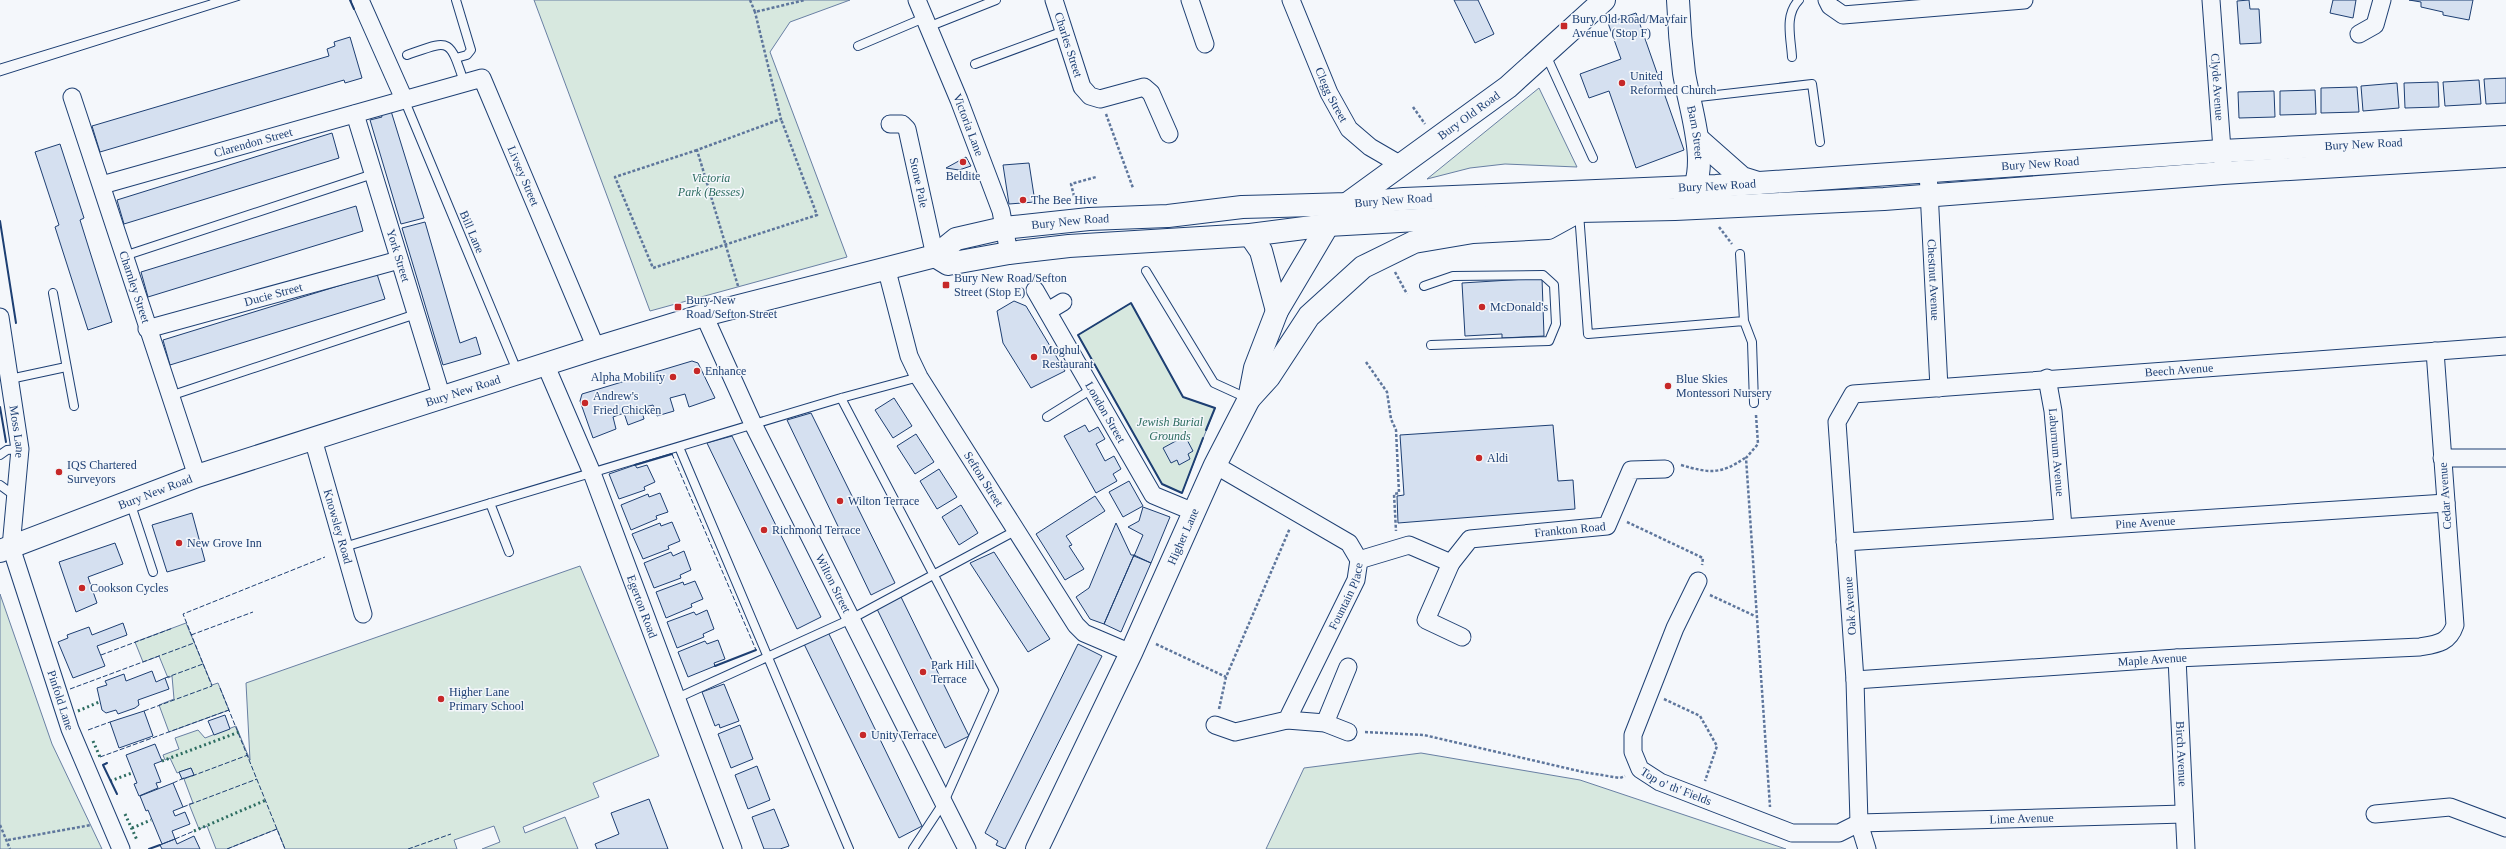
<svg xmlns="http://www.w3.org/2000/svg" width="2506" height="849" font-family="Georgia,serif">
<rect width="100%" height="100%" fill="#f4f7fb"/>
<path fill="#d7e8df" stroke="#687fa3" d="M534,0H850L790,22L770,52L847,257L650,311Z
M1539,88L1577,167L1505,164L1470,168L1427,179Z
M1131,303L1183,397L1215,408L1182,493L1162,484L1078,335Z
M580,566L659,756L593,783L599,797L523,827L525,833L565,817L578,849H482L500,842L494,826L454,840L457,849H285L277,829L227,849H216L207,826L199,829L189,804L193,803L184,779L194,775L191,768L177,773L170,758L165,760L163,755L179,749L175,738L198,730L205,738L236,726L250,760L246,683Z
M0,594L52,744L102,849H0Z
M186,623L212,685L218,683L229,710L169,732L159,705L174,699L172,676L168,678L159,656L143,662L135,642Z
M1421,753L1580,780L1786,849H1266L1304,768Z"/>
<path fill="#d5e0f0" stroke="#1d3f73" d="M1454,0H1478L1494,34L1475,43Z
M2249,0L2250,9H2259L2261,43L2240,44L2237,1Z
M2333,0H2356L2353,18L2330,13Z
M2409,0H2473L2469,20L2443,15V12L2421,7V2Z
M1636,13L1684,150L1636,168L1609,91L1589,98L1580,74L1621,59L1608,23Z
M350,37L362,78L345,83L344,80L100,152L92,126L329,56L327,49L335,46L334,42Z
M2506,78V103L2486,104L2484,79Z
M2479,80L2481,104L2445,106L2443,82Z
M2438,82L2439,107L2405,108L2404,83Z
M2397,83L2399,108L2363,111L2361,86Z
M2357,87L2359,112L2321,113V88Z
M2315,90L2316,114L2280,115V91Z
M2274,91L2275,117L2239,118L2238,92Z
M391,111L424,218L401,224L370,120L382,117L381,114Z
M332,133L339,158L124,224L117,200Z
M60,144L84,218L80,220L112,322L88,330L55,227L59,225L35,152Z
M966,157L971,166L959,170L946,168Z
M1029,163L1035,202L1009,204L1003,165Z
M356,206L363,231L148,297L141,272Z
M425,222L460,343L476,337L481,354L443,365L402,228Z
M377,274L385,299L170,365L163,340Z
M1542,278L1544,336L1502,338V334L1465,336L1462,283Z
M1014,301L1026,306L1065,371L1031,388L1003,343L997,311Z
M692,361L698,363L715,398L689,407L685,394L670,398L674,411L657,416L653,405L641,408L644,419L628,425L624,413L613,417L616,429L593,438L580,401L582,394Z
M894,398L912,426L893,438L875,410Z
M811,413L895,583L871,595L787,420Z
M1085,425L1089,432L1098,427L1105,439L1096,444L1105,461L1114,456L1121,469L1113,474L1117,481L1096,493L1064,436Z
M1553,425L1558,481L1573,480L1575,509L1398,523L1397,496L1404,495L1400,435Z
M916,434L934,462L915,474L897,446Z
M732,436L821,617L797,629L707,443Z
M1185,436L1193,451L1188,454L1190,459L1179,465L1177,460L1171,463L1163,448Z
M635,465L637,468L647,465L655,482L644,487L645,490L619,499L609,474Z
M939,469L957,497L937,509L920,481Z
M1129,481L1143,506L1123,517L1109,492Z
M660,493L668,512L656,516L657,519L631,530L621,505L648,494L649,497Z
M1095,496L1105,511L1066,536L1072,545L1069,546L1084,569L1065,580L1036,534Z
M961,505L978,533L959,545L942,517Z
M1143,507L1170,517L1151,563L1134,556L1143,535L1128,527L1139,521Z
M192,513L205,561L167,572L152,525Z
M672,522L680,541L668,546L669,549L643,559L632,534L660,523L661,526Z
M1116,523L1131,555H1134L1104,624L1090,619L1076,597L1089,588Z
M115,543L123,564L88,577L97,603L76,612L59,562Z
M684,551L691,570L680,575L681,578L654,588L644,563L671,552L673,556Z
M994,552L1050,639L1028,652L970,563Z
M1134,555L1151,563L1121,632L1104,624Z
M695,581L703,599L691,604L692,607L666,618L656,592L683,582L684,585Z
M901,597L969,736L945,748L877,609Z
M707,610L714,629L703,634L704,637L677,648L667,622L694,612L696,615Z
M123,623L127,635L97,646L105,666L73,678L58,642L68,638L67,635L89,627L92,635Z
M828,632L922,826L899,838L804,644Z
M718,640L725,659L714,663L715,666L688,677L678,652L705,641L707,644Z
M1078,644L1102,656L1005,849L996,845L998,841L985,833Z
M152,671L156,682L165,678L169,689L138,700L139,705L135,708L118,714L116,710L106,713L102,710L97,688L107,685L105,681L124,674L126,681Z
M724,684L739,721L720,728L719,724L715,726L702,692Z
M144,711L153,736L119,748L110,722Z
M225,715L230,729L214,735L208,721Z
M740,725L753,759L731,768L718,734Z
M155,744L162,761L154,764L161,782L156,783L158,788L139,796L134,784L137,783L126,755Z
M757,766L770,800L748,809L735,775Z
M191,768L194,775L182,779L179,772Z
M173,783L183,807L173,811L175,816L185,812L190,824L172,831L175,839L162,844L148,810L146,811L140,796Z
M649,799L668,849H597L595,844L619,834L611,813Z
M774,809L789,846L780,849H764L752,817Z
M194,836L200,849H162L160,845L175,839L177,844Z"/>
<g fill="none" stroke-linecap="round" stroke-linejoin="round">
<g stroke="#1d3f73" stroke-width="10">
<path id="lane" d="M456,0L471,50L467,55L456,58
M928,27L996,0
M858,46L924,18
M407,55C450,40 449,37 464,82
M1546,55L1593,158
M1792,57C1791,38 1784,15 1799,0
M975,64L1064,31
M1690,98L1812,84L1820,142
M404,99L518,373
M1579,213L1588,334L1744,321L1752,342L1754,403
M1740,254L1744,321
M124,256L373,174
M1146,271L1214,383L1249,399
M1424,286L1453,276L1543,275L1554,285L1556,324L1549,341L1431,345
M53,293L74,406
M10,379L66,367
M170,396L416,314
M841,398L994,690L944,802L913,849
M1047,417L1092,389
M679,447L849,849
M0,455L7,450L20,449
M0,485L15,496
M130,502L153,572
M490,503L509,552
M344,547L841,398L919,377
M675,699L851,619L1015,531"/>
</g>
<g stroke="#1d3f73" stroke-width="19">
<g id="street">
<path d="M360,0L404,99"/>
<path id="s1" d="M917,0L959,100L1001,211L1009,253"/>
<path id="s2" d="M1054,0L1082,87L1090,96L1100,99L1144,87L1151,93L1169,134"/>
<path d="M1190,0L1205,44"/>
<path id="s3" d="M1291,0L1329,93L1349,129L1370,147L1401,165"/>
<path d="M1827,0L1830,6L1843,15L2024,0"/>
<path id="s4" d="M2211,0L2223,163"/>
<path d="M2359,34L2375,25L2382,0"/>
<path id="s5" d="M72,97L197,476"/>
<path id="s6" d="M355,114L442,398"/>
<path id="s7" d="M890,124H902L907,129L935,256"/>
<path id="s8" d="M1928,171L1939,388"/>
<path id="s9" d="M102,185L482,78L596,348"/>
<path id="s10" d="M886,267L909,356L919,377L1076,625L1084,633L1131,653"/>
<path id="s11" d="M1035,290L1153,495L1194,512"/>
<path d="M1048,311L1063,302"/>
<path id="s12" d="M704,315L753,424L967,849"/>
<path id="s13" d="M0,317L20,449L11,547L70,729L121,849"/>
<path id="s14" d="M147,329L399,260"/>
<path id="s15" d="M546,366L592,473L733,849"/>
<path id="s16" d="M2047,378L2053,411L2063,527"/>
<path id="s17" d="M313,439L363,614"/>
<path d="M2442,458H2506"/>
<path id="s18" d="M1845,542L2446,503"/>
<path d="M1359,560L1409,545L1451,563L1426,620L1462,637"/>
<path id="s19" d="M1451,563L1470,539L1607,526L1631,470L1665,469"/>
<path id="s20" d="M1698,581L1675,628L1633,735V752L1640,769L1660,782L1792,833H1839L1859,823L2184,814"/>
<path id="s21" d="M2177,658L2186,849"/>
<path id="s22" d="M1855,680L2177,658L2420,647C2437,644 2449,643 2455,625L2435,351"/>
<path d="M1287,720L1325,723L1348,732"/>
<path d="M1325,723L1348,667"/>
<path id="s23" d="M1215,725L1235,732L1287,720L1356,580L1359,560L1349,543L1215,465"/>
<path d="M2375,814L2450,807L2506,828"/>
<path id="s24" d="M1867,849L1859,823L1855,680L1837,422L1853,394L2506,346"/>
</g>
</g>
<g stroke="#1d3f73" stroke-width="24">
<g id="primary">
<path id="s25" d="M1678,0C1679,25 1681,49 1684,73C1689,107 1715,176 1684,203"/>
<path d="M1699,140L1742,178L1758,183"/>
<path d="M1250,235L1261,251L1277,311"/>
<path d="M1249,399L1269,377L1309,316L1363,267L1414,242L1473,232L1548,228L1579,211"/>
<path id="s26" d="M1037,849L1131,653L1215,465L1249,399L1255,368L1277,311L1328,225L1347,204L1508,87L1604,0"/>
</g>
</g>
<g stroke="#1d3f73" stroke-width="24">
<g id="highway">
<path d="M935,256L948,264L1009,253L1069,246L1250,235L1328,225L1579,211L1675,209L1884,199L2223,173L2506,156"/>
<path id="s27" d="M0,551L197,476L596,348L704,315L935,256L956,239L1004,228L1089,219L1168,216L1242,207L1347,204L1404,199L1716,186L2222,151L2506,137"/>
</g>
</g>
<path stroke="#5e769c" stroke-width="2.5" stroke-dasharray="3 2" stroke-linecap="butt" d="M750,0L755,12L805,0
M1413,107L1425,124
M1106,114L1133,188
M697,150L615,177L653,268L817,215L781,119
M1074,196L1071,184L1096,177
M1719,227L1732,244
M1395,272L1407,294
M738,286L697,150L781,119L755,12
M1366,362L1387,392L1391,419L1396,430L1399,493L1394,494L1396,531
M1756,415L1758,444L1746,458L1770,807
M1681,465C1709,473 1720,475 1745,458
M1627,522L1703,558L1702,565
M1710,595L1755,616
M1156,644L1226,677
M1664,699L1700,716L1717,746L1705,781
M1219,709L1226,677L1290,528
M1365,732L1424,735L1583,772L1620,778L1625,776
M0,825L10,849
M8,840L91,825"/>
<use href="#lane" stroke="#f4f7fb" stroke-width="8"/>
<use href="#street" stroke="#f4f7fb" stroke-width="17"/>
<use href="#primary" stroke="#f4f7fb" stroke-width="22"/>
<use href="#highway" stroke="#f4f7fb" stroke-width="22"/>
<path stroke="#1d3f73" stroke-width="1" d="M0,64L210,0
M0,76L240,0"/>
<path stroke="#2c6c60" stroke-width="3" stroke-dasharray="2 3" stroke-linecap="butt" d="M78,711L99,702
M93,741L100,757
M162,761L239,732
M110,781L132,773
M125,814L137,840
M132,828L151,820
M194,831L266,800"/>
<path stroke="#1d3f73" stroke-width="1" stroke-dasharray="5 2" stroke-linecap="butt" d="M672,454L756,650
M191,635L253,612
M101,655L173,628
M165,678L203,664
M220,688L285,849
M70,689L194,643
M144,711L212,686L183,614L325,557
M88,730L110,722
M100,757L229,710
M192,776L248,755
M173,783L184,778
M183,807L257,779
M175,839L194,831
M227,849L277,829
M408,849L451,834"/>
<path stroke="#1d3f73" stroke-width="2" d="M350,0L354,9
M0,221L16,323
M0,407L6,442
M1203,438L1182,493L1162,484L1078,335L1131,303L1183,397L1215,408L1206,430
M635,465L672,454
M715,666L756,650
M107,763L103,765L117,794
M149,849L160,845"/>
</g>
<g fill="#c62828" stroke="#f4f7fb" stroke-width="1.5">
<rect x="1560" y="22" width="8" height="8" rx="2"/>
<circle cx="1622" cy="83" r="4"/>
<circle cx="963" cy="162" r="4"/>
<circle cx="1023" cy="200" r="4"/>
<rect x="942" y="281" width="8" height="8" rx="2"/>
<rect x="674" y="303" width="8" height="8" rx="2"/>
<circle cx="1482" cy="307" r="4"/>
<circle cx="1034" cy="357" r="4"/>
<circle cx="697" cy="371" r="4"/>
<circle cx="673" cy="377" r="4"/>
<circle cx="1668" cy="386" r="4"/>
<circle cx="585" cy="403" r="4"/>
<circle cx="1479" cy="458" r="4"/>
<circle cx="59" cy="472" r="4"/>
<circle cx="840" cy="501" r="4"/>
<circle cx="764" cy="530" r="4"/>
<circle cx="179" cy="543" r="4"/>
<circle cx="82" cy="588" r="4"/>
<circle cx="923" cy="672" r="4"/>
<circle cx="441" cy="699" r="4"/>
<circle cx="863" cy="735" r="4"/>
</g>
<g text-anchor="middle" stroke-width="3" stroke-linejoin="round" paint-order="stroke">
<g font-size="12" fill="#1d3f73" stroke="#f4f7fb" text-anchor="start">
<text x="1572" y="23">Bury Old Road/Mayfair<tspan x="1572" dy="14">Avenue (Stop F)</tspan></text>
<text x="1630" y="80">United<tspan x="1630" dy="14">Reformed Church</tspan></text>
<text x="963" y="180" text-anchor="middle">Beldite</text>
<text x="1031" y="204">The Bee Hive</text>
<text x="954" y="282">Bury New Road/Sefton<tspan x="954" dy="14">Street (Stop E)</tspan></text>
<text x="686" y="304">Bury New<tspan x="686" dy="14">Road/Sefton Street</tspan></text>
<text x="1490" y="311">McDonald's</text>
<text x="1042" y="354">Moghul<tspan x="1042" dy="14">Restaurant</tspan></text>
<text x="705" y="375">Enhance</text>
<text x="665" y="381" text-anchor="end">Alpha Mobility</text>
<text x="1676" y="383">Blue Skies<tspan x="1676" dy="14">Montessori Nursery</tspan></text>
<text x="593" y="400">Andrew's<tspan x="593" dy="14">Fried Chicken</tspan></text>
<text x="1487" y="462">Aldi</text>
<text x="67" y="469">IQS Chartered<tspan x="67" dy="14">Surveyors</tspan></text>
<text x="848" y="505">Wilton Terrace</text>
<text x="772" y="534">Richmond Terrace</text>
<text x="187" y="547">New Grove Inn</text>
<text x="90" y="592">Cookson Cycles</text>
<text x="931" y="669">Park Hill<tspan x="931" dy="14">Terrace</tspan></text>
<text x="449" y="696">Higher Lane<tspan x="449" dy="14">Primary School</tspan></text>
<text x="871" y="739">Unity Terrace</text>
</g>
<g font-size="12" fill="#1d3f73" stroke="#f4f7fb">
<text dy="4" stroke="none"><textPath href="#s2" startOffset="47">Charles Street</textPath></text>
<text dy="4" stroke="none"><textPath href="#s4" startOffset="87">Clyde Avenue</textPath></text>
<text dy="4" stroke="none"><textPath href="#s3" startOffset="103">Clegg Street</textPath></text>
<text dy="4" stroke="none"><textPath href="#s26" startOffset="869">Bury Old Road</textPath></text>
<text dy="4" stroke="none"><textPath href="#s1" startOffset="135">Victoria Lane</textPath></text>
<text dy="4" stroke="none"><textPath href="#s25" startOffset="134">Barn Street</textPath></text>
<text dy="4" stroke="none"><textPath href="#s9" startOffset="157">Clarendon Street</textPath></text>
<text dy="4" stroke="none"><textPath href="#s27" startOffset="2420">Bury New Road</textPath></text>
<text dy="4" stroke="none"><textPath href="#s27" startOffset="2096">Bury New Road</textPath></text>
<text dy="4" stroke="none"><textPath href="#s9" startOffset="501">Livsey Street</textPath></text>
<text dy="4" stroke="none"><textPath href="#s7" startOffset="74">Stone Pale</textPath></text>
<text dy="4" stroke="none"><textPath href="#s27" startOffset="1772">Bury New Road</textPath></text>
<text dy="4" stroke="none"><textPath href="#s27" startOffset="1448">Bury New Road</textPath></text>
<text dy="4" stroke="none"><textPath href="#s27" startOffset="1124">Bury New Road</textPath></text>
<text transform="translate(472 232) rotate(67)" y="4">Bill Lane</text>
<text dy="4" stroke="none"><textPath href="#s6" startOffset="148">York Street</textPath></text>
<text dy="4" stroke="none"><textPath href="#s8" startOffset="109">Chestnut Avenue</textPath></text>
<text dy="4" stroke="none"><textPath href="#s5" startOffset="200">Charnley Street</textPath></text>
<text dy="4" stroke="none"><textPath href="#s14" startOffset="131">Ducie Street</textPath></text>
<text dy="4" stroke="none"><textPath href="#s24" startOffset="788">Beech Avenue</textPath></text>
<text dy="4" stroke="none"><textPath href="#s27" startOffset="490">Bury New Road</textPath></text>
<text dy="4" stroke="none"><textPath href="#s11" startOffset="141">London Street</textPath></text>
<text dy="4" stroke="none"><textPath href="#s13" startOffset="116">Moss Lane</textPath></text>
<text dy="4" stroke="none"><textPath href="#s16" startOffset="75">Laburnum Avenue</textPath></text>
<text dy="4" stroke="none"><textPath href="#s10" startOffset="236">Sefton Street</textPath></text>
<text dy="4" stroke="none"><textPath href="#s27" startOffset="166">Bury New Road</textPath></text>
<text transform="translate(2445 496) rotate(-94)" y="4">Cedar Avenue</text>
<text dy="4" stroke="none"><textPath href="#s18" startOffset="301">Pine Avenue</textPath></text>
<text dy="4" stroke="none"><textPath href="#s17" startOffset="91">Knowsley Road</textPath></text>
<text dy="4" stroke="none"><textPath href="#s19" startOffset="131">Frankton Road</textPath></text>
<text dy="4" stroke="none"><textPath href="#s26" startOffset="345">Higher Lane</textPath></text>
<text dy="4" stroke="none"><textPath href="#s12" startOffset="298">Wilton Street</textPath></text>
<text dy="4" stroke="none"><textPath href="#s23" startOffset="212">Fountain Place</textPath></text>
<text transform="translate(1850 606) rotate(-94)" y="4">Oak Avenue</text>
<text dy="4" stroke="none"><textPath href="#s15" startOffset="259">Egerton Road</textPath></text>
<text dy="4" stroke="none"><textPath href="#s22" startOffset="298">Maple Avenue</textPath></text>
<text dy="4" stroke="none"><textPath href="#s13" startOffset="393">Pinfold Lane</textPath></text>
<text dy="4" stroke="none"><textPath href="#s21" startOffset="96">Birch Avenue</textPath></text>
<text dy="4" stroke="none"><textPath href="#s20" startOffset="243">Top o' th' Fields</textPath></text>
<text dy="4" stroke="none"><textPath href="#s20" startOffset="600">Lime Avenue</textPath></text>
</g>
<g font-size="12" font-style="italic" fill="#2c6c60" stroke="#f4f7fb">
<text x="711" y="182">Victoria<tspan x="711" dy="14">Park (Besses)</tspan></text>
<text x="1170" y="426">Jewish Burial<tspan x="1170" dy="14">Grounds</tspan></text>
</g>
</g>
</svg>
